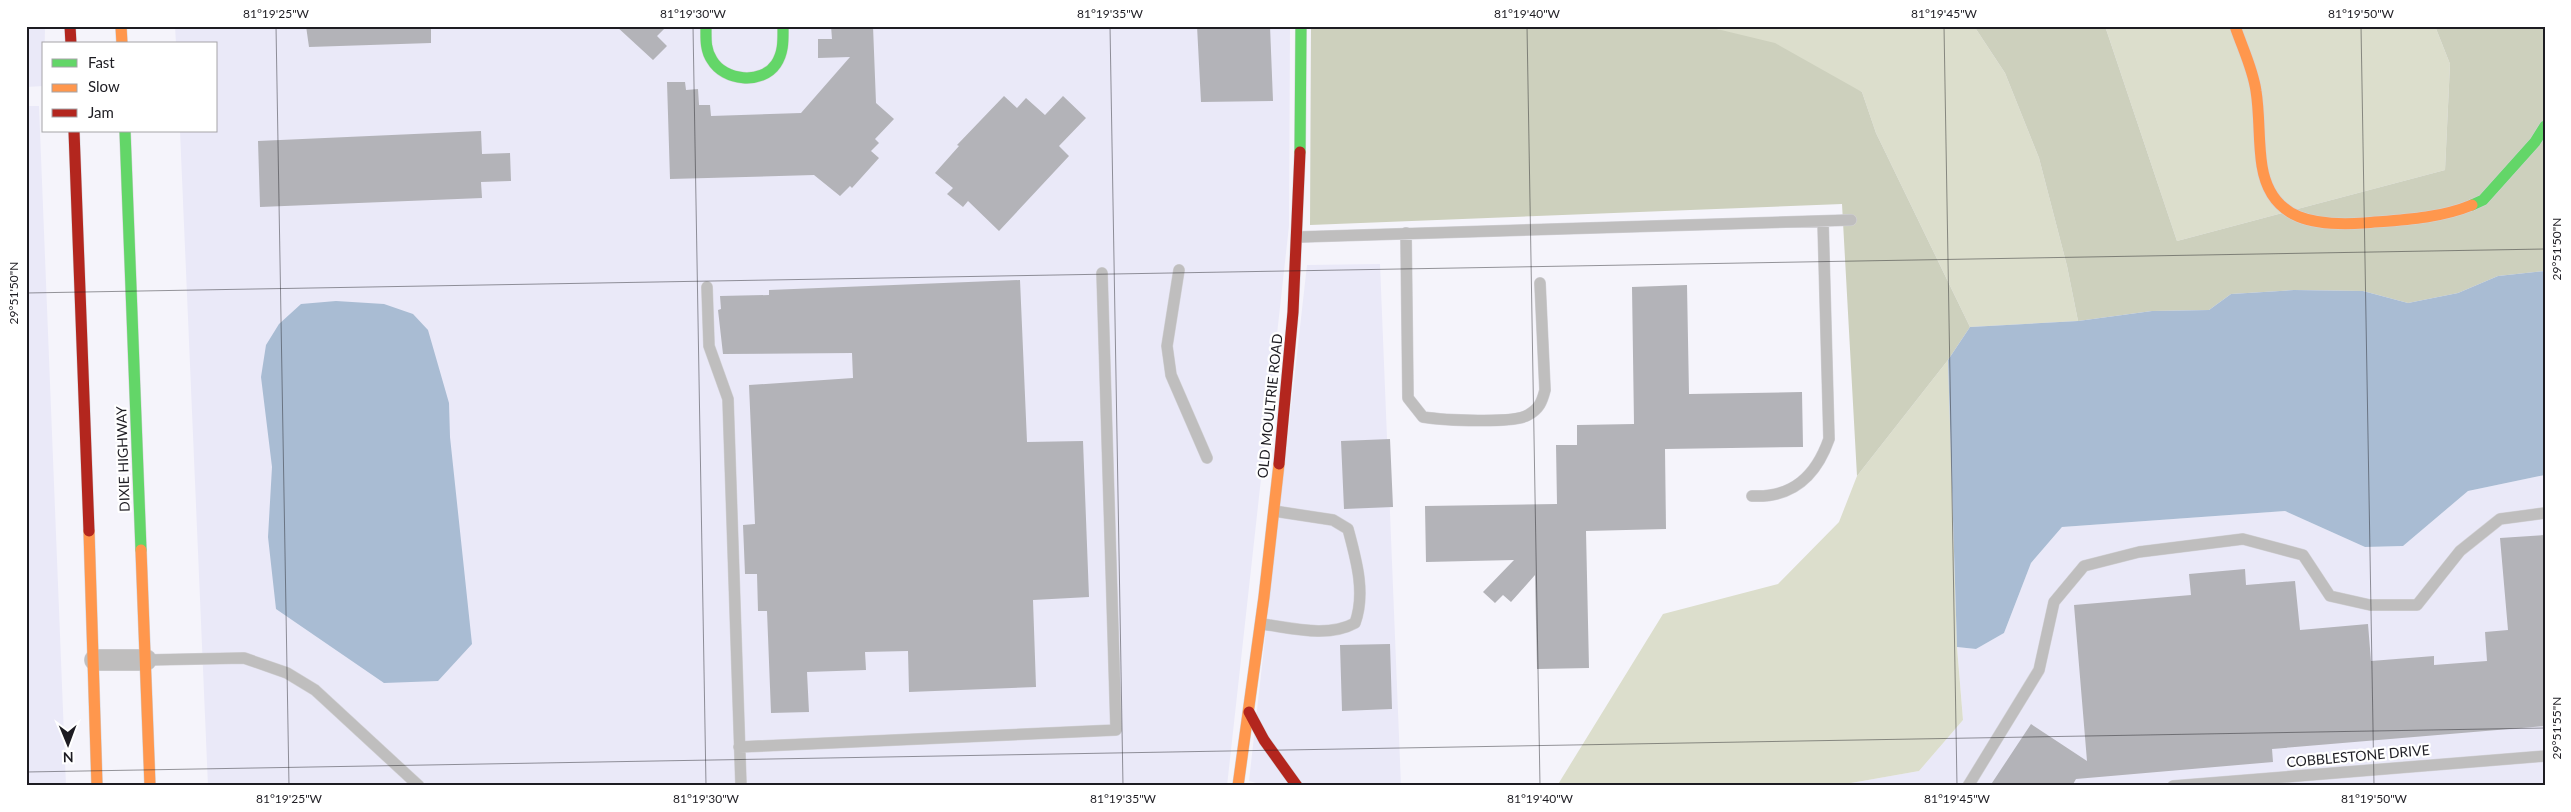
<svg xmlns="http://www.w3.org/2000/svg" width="2571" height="812" font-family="Lato,sans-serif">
<rect width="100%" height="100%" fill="#f5f4fb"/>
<path fill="#eae9f8" d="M26,26H45L44,86L26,87Z
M175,26H1290L1289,226L1227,786H208L180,131H216V44H176Z
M26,106H39L66,786H26Z
M1380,264L1401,786H1267L1249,781L1307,265Z
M2545,475V786H1834L1919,771L1963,720L1957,647L1976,649L2004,633L2031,563L2062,527L2285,511L2365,547L2403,546L2468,491Z"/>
<path fill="#dcdecc" d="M1716,26H1974L2005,73L2039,158L2067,266L2078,321L1970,327L1876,133L1862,92L1717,29Z
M2105,26H2435L2450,64L2445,170L2177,241Z
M1948,360L1957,647L1963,720L1919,771L1834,786H1557L1663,614L1778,584L1839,522L1857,476Z"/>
<path fill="#cdd0bd" d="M1311,26H1716L1717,29L1775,43L1862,92L1876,133L1970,327L1948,360L1857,476L1842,204L1310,225Z
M1974,26H2105L2177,241L2445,170L2450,64L2435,26H2545V271L2498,276L2458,293L2408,303L2363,291L2294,290L2231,294L2209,310L2152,311L2078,321L2067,266L2039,158L2005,73Z"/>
<path fill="#a9bcd3" d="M2545,271V475L2468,491L2403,546L2365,547L2285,511L2062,527L2031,563L2004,633L1976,649L1957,647L1948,360L1970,327L2078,321L2152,311L2209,310L2231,294L2294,290L2363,291L2408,303L2458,293L2498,276Z
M336,301L384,304L413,314L428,330L449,403L450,437L472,644L438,681L384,683L276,609L268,537L272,467L261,377L266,345L279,324L301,304Z"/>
<path fill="#b3b3b8" d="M306,26H431V43L309,47Z
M616,26H667L657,36L667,46L653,60Z
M831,26H873L876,103L894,119L875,139L879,143L871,151L879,158L852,188L850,186L840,196L814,175L670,179L667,82H685L686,90L698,89L699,105H710L711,116L801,113L850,57L818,58V39H832Z
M1197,26H1270L1273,101L1201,102Z
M1004,96L1017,108L1026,98L1045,115L1063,96L1086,118L1059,146L1069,156L999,231L968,201L963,207L947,194L953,188L935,173L959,146L957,145Z
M481,131L482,154L510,153L511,181L481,182L482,198L260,207L258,141Z
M1020,280L1027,442L1083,441L1089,597L1033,600L1036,687L909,692L908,651L865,652L866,670L807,672L809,712L771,713L767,611H758L757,574H745L743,525L755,524L749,385L853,378L852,353L723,354L718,310L721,309L720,296L769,295V290Z
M1687,285L1689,394L1802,392L1803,447L1665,449L1666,529L1586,531L1589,668L1537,669L1535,575L1511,602L1503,595L1495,603L1483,592L1514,560L1426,562L1425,506L1557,504L1556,445H1577V425L1634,424L1632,287Z
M1390,439L1393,507L1344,509L1341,441Z
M2545,535V726L2272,749L2273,762L2076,779L2072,786H1990L2031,724L2087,761L2074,605L2191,595L2189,574L2245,569L2246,585L2295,581L2300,630L2368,624L2371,661L2434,656V665L2487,661L2485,632L2508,630L2500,538Z
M1390,644L1392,709L1342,711L1340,645Z"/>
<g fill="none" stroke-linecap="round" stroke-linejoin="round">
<g stroke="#d3d2d7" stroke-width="12">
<path id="lane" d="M1406,233L1408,398L1423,417C1442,420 1514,424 1528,415C1539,409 1542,402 1545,390L1540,283
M1299,237L1851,220
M1179,270L1167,346L1171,375L1207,458
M707,287L709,346L728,399L741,786
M1752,496C1793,498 1816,476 1829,439L1823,221
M1262,624C1292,628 1328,638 1355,623C1366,593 1356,559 1348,529L1333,520L1274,511
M146,660L244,658L287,673L315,690L419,786
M739,747L1116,730L1102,273
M1968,786L2039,670L2054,602L2084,566L2139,552L2243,539L2303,555L2330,596L2370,605H2417L2460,551L2500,519L2545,513
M2173,786L2545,756"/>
</g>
<g stroke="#d3d2d7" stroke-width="22">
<path id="street" d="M95,660H146"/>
</g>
<g stroke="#d3d2d7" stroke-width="12">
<path id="fast" d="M706,26C706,38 705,50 712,60C724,81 762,85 776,64C784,52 783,39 783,26
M125,131L141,550
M1300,152L1301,26
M2472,205L2483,200L2535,142L2545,126"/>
</g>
<g stroke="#d3d2d7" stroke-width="12">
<path id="slow" d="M121,26L122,44
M2235,26C2242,47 2253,69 2256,91C2260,116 2258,141 2262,166C2271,222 2317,226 2364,223C2400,220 2438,219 2472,205
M89,531L97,786
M141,550L150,786
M1238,786L1264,597L1279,464"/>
</g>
<g stroke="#d3d2d7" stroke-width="12">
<path id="jam" d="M70,26L71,44
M74,131L89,531
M1279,464L1293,312L1300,152
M1249,712L1264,740L1297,786"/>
</g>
<use href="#lane" stroke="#bfbebe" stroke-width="11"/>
<use href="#street" stroke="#bfbebe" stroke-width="21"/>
<use href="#fast" stroke="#63d668" stroke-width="11"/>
<use href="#slow" stroke="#ff974d" stroke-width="11"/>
<use href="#jam" stroke="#b3261e" stroke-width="11"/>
</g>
<path fill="none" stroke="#1d1c22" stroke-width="1" stroke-opacity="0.45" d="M276,26L289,786M693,26L706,786M1110,26L1123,786M1527,26L1540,786M1944,26L1957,786M2361,26L2374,786M26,293L2545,249M26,772L2545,728"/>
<g text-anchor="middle" stroke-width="4.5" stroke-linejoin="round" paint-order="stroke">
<g font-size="14" fill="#1d1c22" stroke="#fff">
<text transform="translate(1270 406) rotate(-84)" y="5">OLD MOULTRIE ROAD</text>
<text transform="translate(123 459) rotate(-92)" y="5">DIXIE HIGHWAY</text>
<text transform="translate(2358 756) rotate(-5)" y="5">COBBLESTONE DRIVE</text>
</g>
</g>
<rect width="2571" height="812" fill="none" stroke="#ffffff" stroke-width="55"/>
<rect x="42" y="42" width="175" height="90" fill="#ffffff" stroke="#a5a4a7"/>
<rect x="52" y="59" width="25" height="8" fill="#63d668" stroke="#a5a4a7"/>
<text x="88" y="68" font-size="15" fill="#1d1c22">Fast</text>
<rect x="52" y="84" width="25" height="8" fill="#ff974d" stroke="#a5a4a7"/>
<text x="88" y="92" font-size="15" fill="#1d1c22">Slow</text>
<rect x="52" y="109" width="25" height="8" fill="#b3261e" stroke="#a5a4a7"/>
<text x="88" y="118" font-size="15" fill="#1d1c22">Jam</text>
<g transform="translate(68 744) rotate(179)" stroke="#ffffff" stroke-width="4" paint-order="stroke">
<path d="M0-4L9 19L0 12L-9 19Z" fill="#1d1c22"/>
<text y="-8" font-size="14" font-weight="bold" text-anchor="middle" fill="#1d1c22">N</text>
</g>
<rect x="28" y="28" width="2516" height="756" fill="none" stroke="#1d1c22" stroke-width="2"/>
<g font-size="12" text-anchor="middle" fill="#1d1c22">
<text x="276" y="18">81°19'25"W</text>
<text x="693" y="18">81°19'30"W</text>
<text x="1110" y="18">81°19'35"W</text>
<text x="1527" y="18">81°19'40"W</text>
<text x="1944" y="18">81°19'45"W</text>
<text x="2361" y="18">81°19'50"W</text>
<text transform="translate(2557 249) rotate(-90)" y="4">29°51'50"N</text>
<text transform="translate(14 293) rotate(-90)" y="4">29°51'50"N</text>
<text transform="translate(2557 728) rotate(-90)" y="4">29°51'55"N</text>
<text x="289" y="803">81°19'25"W</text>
<text x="706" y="803">81°19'30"W</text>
<text x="1123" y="803">81°19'35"W</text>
<text x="1540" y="803">81°19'40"W</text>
<text x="1957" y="803">81°19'45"W</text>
<text x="2374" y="803">81°19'50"W</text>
</g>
</svg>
